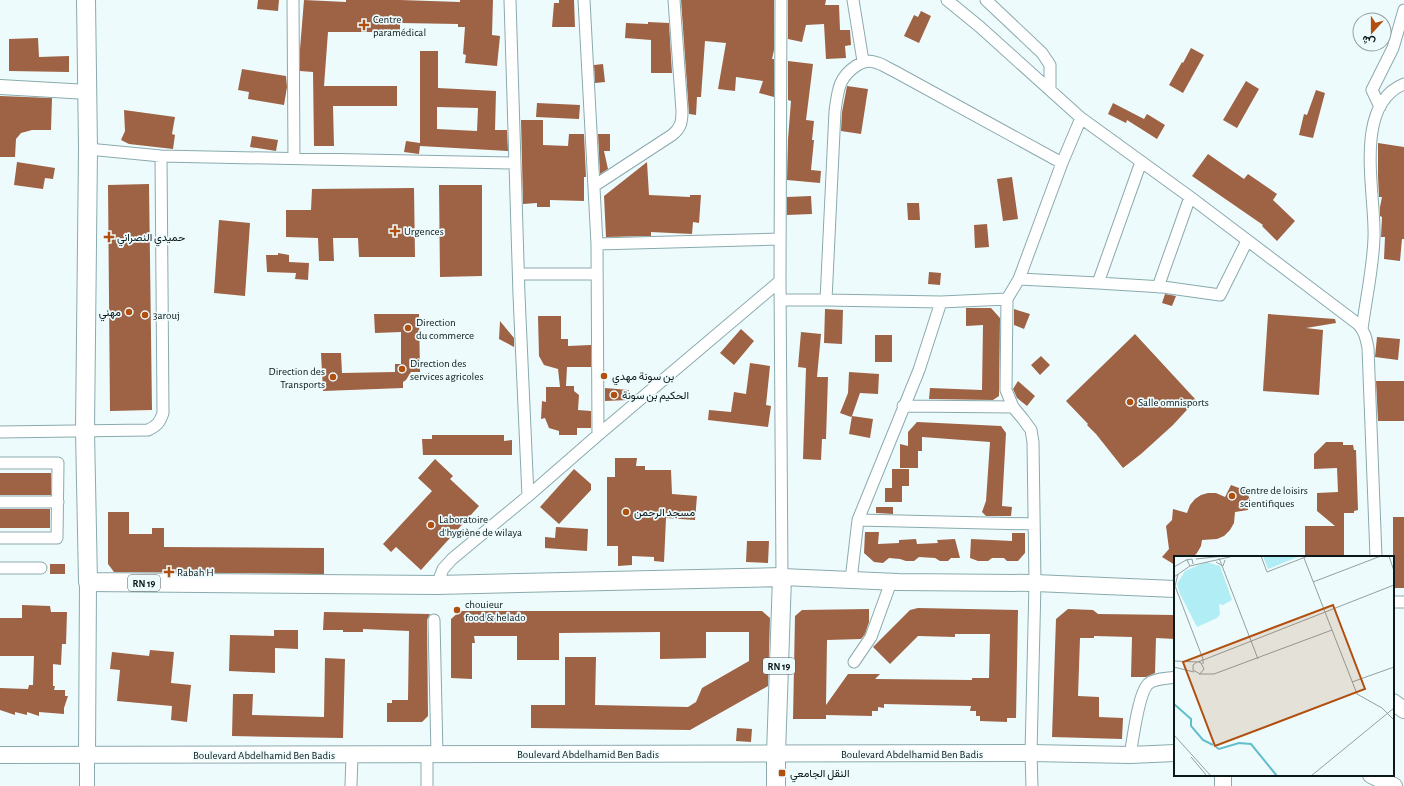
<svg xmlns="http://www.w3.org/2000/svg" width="1404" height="786" font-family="'Alegreya Sans',Vazirmatn,sans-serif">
<rect width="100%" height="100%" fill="#eefbfd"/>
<path fill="#9e6244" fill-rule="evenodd" d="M258,0H279L278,11L257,9Z
M304,0L346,2V0H400L460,2V0H493L492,35L500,36L497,66L465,63L466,55L463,54L465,27H458V24L400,23V32H328L324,86H397V106H333L334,146H314L313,72L300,71V49Z
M559,0H574L575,27H552L554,3H559Z
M681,0H774V50L772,59H774V97L759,93L763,81L736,77L735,91L718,89L726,43L705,41L701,97H697L696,115L689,114Z
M788,0H826L825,5H839L840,30H850L851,45L845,46L846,58L826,59L824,24L806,25L802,42L788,39Z
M921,11L931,16L919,43L904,36L914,15L918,17Z
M648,22L669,23L672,73H651V40L625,38L626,23L648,24Z
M38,38L39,57L69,56V72L9,71V39Z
M1191,48L1204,55L1183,93L1169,85L1182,62L1183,63Z
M420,51H438V88L496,91L495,130H507L508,151L420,146L419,154L404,152L406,141L420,143ZM437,107L478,108L477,131L437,129Z
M788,61L813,64L806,120L814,121L812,140H814L811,170L821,171L820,183L787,180L788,139L791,101L788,100Z
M603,64L605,82L595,83L594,65Z
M242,69L286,76L287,87L284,105L248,99L249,92L238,90Z
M1246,81L1259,89L1237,128L1223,120Z
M847,86L868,89L861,134L841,131L842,112Z
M1316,90L1325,93L1313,138L1299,135L1304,114L1307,115Z
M0,96L52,98L51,130H32L21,133L16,139L15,157H0Z
M537,103L580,105L579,119L536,117Z
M1113,103L1144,119L1147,114L1165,125L1157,139L1127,120L1126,123L1108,114Z
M124,110L175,117L172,134L175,135L173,149L129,144L121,140L125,131Z
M521,120H543V145L568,146L569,134H584L586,177H584V201L550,200V207H537V203L523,204Z
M598,134H610V151H604L608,169L600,174Z
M252,136L278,140L276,151L250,147Z
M1378,143L1404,147V239H1402L1400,261L1384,259L1385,237H1381L1382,217L1380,216V207L1382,197H1379L1378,176Z
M1208,154L1244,179L1248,174L1277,194L1273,200L1295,221L1277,241L1262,226L1263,225L1192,176Z
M17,162L55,168L53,179L45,178L43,189L14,185Z
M647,162L649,195L690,197V195H701L699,223L693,222L692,234L651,232V236L606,237L604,196Z
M1012,177L1018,219L1003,221L997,179Z
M149,184L152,410L110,411L108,185Z
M439,185H482V276L440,277Z
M414,188L415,257H359L358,238H333L334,261H319L318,238L286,237V210H311L312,189Z
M811,196L812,214L787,215V197Z
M907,203H919L920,220H908Z
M219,220L250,223L245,296L214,293Z
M987,224L989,247L975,248L974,225Z
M278,253L289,255V262L309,263L308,280L295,279L296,273L267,272L266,255H278Z
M929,272L941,273L940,285L928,284Z
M1165,294L1176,296L1172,306L1162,303Z
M966,308H991L1000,318L999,396L993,400L929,399L930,388L982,390L983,325L966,326Z
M825,309L843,310L842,344L824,343Z
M1014,309L1030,314L1024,329L1014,325Z
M374,314H419L420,372H411L406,380L403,382V388L323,391L321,353H341L342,373L395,372V364H401V332L375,333Z
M1268,314L1335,319L1336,323L1306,328L1323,330L1319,395L1263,391Z
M538,316H561V339H568V346L591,345V367H567L566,386H574V391L579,395L578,410L591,411V428H577V435H559V431L549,428L545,418L541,419L542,401L546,402V387H560L558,369L544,365L539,356Z
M500,321L514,338V347L499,339Z
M741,329L754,341L734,365L720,353Z
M801,332L821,334L817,377H828L826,439H822L821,460L803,459L806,368L798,367Z
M1135,334L1196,400L1173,425L1141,454L1123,468L1096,434L1087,425L1088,424L1066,401Z
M875,335H892V362H875Z
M1377,337L1400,339L1398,360L1375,357Z
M1041,356L1050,365L1040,375L1031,365Z
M750,363L770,366L766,405L771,406L768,427L708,420L709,410L731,412L734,392L746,394Z
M849,372L879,374L878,394L860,393L852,416L873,419L870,438L849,434L852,416L851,417L840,413L848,393Z
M1018,381L1035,396L1027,406L1017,398L1013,389Z
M1376,381H1404V421H1378Z
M605,388L629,390L628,400L605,401Z
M917,422L1001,426L1006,433L1002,506L1012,507L1011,516H986L982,512L986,501L990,442L922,437V451H918V468H900V444L908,446V432Z
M432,435H504V441L512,440V455H423L422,439H432Z
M1326,442H1343V445H1353L1354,450H1356L1358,510L1354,511V513H1344V557H1305V526H1335L1317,511V493L1338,492L1337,468L1314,469V454Z
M615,458H637L636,466H645V470H671L672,494L697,496L695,520L666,518L664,562L654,561V557L632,556V565L618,566V546H607V477H615Z
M435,459L453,476L450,479L479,506L421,570L396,547L391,552L383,544L432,491L418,478Z
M574,469L591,484V490L559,524L540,507Z
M892,469H909V486H902V502H885V488H892Z
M0,473H51V495H0Z
M1231,485L1239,488L1243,486L1250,499L1247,501L1248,510L1235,512L1234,523L1230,530L1224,536L1217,539L1202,540L1201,546L1197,553L1193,557H1175V565L1162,557L1169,549L1166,526L1172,520L1173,509L1187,513L1190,505L1195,499L1201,495L1208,493H1216L1225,497Z
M876,507H893V514L876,513Z
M0,509H50V528H0Z
M108,512H129V534H152V528H164V547L324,548V574L114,572L108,564Z
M1393,517H1404V588H1393Z
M556,527L588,529L587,551L545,548V537L555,538Z
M865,532H879L878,544L899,543V540L916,539L917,544L938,543L937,540L955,539L960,558H951L948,561H940L935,558L919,557L914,561H906L900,559L889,558L883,563L874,562L864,553Z
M1012,533H1025V553L1018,561H1007L1004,558H992L988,561H978L970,558L971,539L1012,541Z
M747,541H769L768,563L746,562Z
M50,564H65V574H50Z
M22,605L50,606L51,612H67L66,644H62L61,665L53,664V686H55L54,690H65V696H68L64,708V714L39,712V716L27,712V715L15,712V715L0,710V688L28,689L29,685H33L34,656H0V618H22Z
M918,608L1018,610L1016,718H1007V722L980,721V716H976V711H970L971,706L884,704V708L878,707V711H872V716L826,715V719H793L795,616L802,610L869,609V622L865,634L861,639L827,640L826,705L848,674H880L875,679L972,680V678H989L990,634H955V637L918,636L890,664L873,647L910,610Z
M1068,609L1093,610L1098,614L1175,615V639L1156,638L1155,673L1146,677H1131L1132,637L1094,636V638H1080L1078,696L1099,697V717L1123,718L1122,739L1052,737L1056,619Z
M460,611H762L770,618L768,686L690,730L531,728V705H565V657H596L595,705L688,707L696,702L702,688L749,661V632H706V658L660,659V632L559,633V660H517V636H474L475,643H472V679L451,678V619Z
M324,612L430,614L427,620L428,716L422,722H387V703H392V700H408L409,631L363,629V632H343V630H323Z
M274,630H298V649L275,648V673L229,671L230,635L274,636Z
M150,650L174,652L171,683L191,685L187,722L171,720L172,706L117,701L120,670L110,669L112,652L149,656Z
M325,658L345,659L343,738L232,736L233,694H253L252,715L324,717Z
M737,728L752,729L751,742L736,741Z"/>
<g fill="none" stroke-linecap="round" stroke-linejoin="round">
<g stroke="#8aaaae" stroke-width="13">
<path id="minor" d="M293,0L294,158
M510,0L519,295L528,496
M584,0L597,244L598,435
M781,0L780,281L782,577
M853,0L863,61
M947,0L980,27L1081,118
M986,0L1042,53L1050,65V90
M1380,107L1372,90L1393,48L1404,10
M88,149L161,156L515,163
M594,186L672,135C681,128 682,122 682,111L674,0
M597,244L780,239
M519,274H597
M1019,279L1098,283L1163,287L1220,295L1247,241
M1098,283L1141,162
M1158,287L1190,197
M780,300H826L941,302L1007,299
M826,300L835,111C838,91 838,78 856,66C862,62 867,60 874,62C881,63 887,68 894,71L1062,163
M1362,329C1366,299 1373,268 1374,238C1376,195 1352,105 1404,84
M903,406L1013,407
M0,432L148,430C157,426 160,422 163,413L161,156
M0,463H58L57,538H0
M0,502H58
M858,520L1034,524
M0,568H41
M851,580L858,520L919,370L941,302
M437,585L443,569L452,559L528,496L598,435L780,281
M1393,602H1404
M434,620L437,755
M854,662L871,637L891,582
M1130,755C1133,740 1138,694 1148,684C1155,678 1167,679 1175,677
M351,786L352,755
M427,786V755
M1032,786L1031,753L1035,583L1033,442L1031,430L1023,419L1013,407L1006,390L1007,299L1019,279L1062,163L1081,118L1190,197L1358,324C1365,332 1366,338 1368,348L1376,557"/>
</g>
<g stroke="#8aaaae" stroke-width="16">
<path id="tertiary" d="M0,87L88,92
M87,786V755"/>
</g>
<g stroke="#8aaaae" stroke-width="18">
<path id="secondary" d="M782,577L898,582L1035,583L1175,589
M1393,702L1404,710
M0,755L1031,753L1130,755L1175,753
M87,755L88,582
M1371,775L1394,786
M1223,786V775"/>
</g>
<g stroke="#8aaaae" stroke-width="20">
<path id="primary" d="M86,0L88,149L85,431L88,582L437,585L782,577L776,754V786"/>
</g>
<use href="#minor" stroke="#fff" stroke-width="11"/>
<use href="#tertiary" stroke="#fff" stroke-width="14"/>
<use href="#secondary" stroke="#fff" stroke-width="16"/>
<use href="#primary" stroke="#fff" stroke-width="18"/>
</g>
<g fill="#b04f0e" stroke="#eefbfd" stroke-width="1.5">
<path d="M362 19h4v4h4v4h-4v4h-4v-4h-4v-4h4z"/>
<path d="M393 225h4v4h4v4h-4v4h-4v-4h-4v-4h4z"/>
<path d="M107 231h4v4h4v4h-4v4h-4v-4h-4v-4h4z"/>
<circle cx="129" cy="312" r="4"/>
<circle cx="145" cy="315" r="4"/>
<circle cx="408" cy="328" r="4"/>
<circle cx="402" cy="369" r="4"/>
<circle cx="604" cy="376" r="4"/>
<circle cx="333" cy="377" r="4"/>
<circle cx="614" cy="395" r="4"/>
<circle cx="1130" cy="402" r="4"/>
<circle cx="1232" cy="496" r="4"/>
<circle cx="626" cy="512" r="4"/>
<circle cx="431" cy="525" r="4"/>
<path d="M167 566h4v4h4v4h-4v4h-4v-4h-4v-4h4z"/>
<circle cx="457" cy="610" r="4"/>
<rect x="778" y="769" width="8" height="8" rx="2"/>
</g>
<g text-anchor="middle" stroke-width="3.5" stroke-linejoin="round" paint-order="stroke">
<g fill="#eefbfd" stroke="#4f5b5d" stroke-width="1">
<rect x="128" y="575" width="32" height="16" rx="3"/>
<rect x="763" y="658" width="32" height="16" rx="3"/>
</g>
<g font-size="10" font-weight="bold" fill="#0b1719">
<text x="144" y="587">RN 19</text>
<text x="779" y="670">RN 19</text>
</g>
<g font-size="11" fill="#0b1719" stroke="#eefbfd" text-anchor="start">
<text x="373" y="23">Centre<tspan x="373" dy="13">paramédical</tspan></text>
<text x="404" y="235">Urgences</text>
<text x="117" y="241">حميدي النصراني</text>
<text x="121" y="316" text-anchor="end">مهني</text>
<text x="153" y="319">3arouj</text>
<text x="416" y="326">Direction<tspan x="416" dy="13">du commerce</tspan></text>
<text x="410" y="367">Direction des<tspan x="410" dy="13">services agricoles</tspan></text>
<text x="325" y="375" text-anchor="end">Direction des<tspan x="325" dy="13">Transports</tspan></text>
<text x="612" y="380">بن سونة مهدي</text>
<text x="622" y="399">الحكيم بن سونة</text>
<text x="1138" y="406">Salle omnisports</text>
<text x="1240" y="494">Centre de loisirs<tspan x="1240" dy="13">scientifiques</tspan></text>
<text x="634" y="516">مسجد الرحمن</text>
<text x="439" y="523">Laboratoire<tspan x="439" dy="13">d'hygiène de wilaya</tspan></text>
<text x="177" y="576">Rabah H</text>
<text x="465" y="608">chouieur<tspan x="465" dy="13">food &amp; helado</tspan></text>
<text x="790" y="777">النقل الجامعي</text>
</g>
<g font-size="11" fill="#0b1719" stroke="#eefbfd">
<text x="588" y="758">Boulevard Abdelhamid Ben Badis</text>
<text x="912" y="758">Boulevard Abdelhamid Ben Badis</text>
<text x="264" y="759">Boulevard Abdelhamid Ben Badis</text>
</g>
</g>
<g transform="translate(1174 556)">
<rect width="220" height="220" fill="#eefbfd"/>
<path d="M89,0H126L94,13ZM32,6L46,10L58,44L49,49L45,48L46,58L43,62L23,71L6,38L3,28L11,15Z" fill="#b0edf5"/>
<path fill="none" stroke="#61beca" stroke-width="2" d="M0,63V79M0,148L17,163V170L29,184L39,189M42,191L45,193L65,187L77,188L103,220"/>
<path fill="none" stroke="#93a0a2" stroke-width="1" d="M87,0L93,16L134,0M215,0L220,15M45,2L84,103M130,2L151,56M22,3L50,0M42,6L49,10L51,4M19,8L18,3L13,4L16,10L60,0M0,11L14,3M4,18L1,30L29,103V108M0,21L16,10M139,26L207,0M151,56L158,74M0,105L25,106L27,107L30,113L26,118L19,114V109L23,106M24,106L220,29M0,111L20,116M25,118H40L158,74L183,138L208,152L220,164M178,126L220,111M0,179L37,220M17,201L33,220M137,220L220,152"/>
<path fill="#b04f0e" fill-opacity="0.15" stroke="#b04f0e" stroke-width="2" d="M159,49L191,133L41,190L9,106Z"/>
<rect width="220" height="220" fill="none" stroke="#0b1719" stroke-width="2"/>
</g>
<g transform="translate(1372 32) rotate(201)"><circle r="19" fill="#eefbfd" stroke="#93a0a2"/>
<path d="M0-3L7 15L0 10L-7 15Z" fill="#b04f0e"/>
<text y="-6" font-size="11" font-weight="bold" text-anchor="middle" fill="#0b1719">ش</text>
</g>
</svg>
